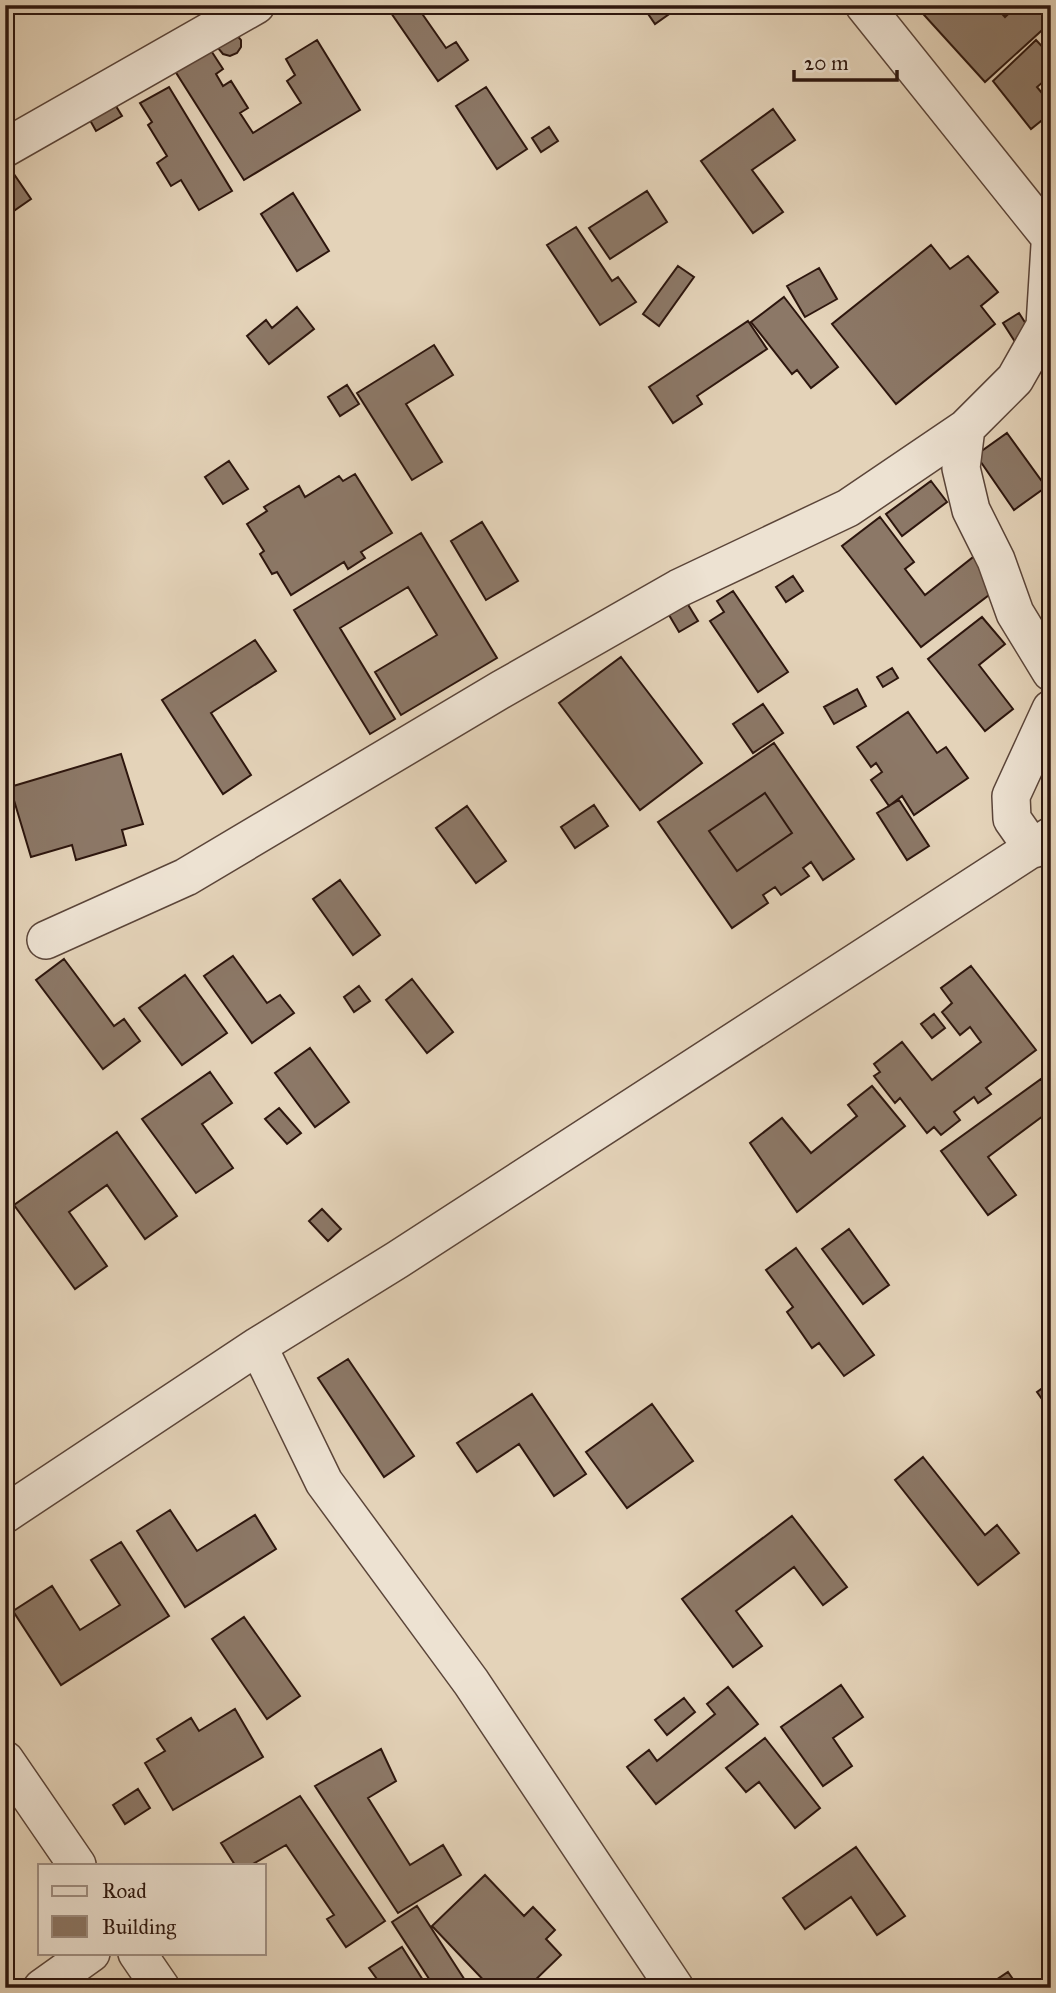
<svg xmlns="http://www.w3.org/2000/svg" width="1056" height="1993" font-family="'IM FELL Great Primer',serif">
<rect width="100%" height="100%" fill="#e4d3b9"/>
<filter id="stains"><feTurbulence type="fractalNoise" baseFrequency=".00286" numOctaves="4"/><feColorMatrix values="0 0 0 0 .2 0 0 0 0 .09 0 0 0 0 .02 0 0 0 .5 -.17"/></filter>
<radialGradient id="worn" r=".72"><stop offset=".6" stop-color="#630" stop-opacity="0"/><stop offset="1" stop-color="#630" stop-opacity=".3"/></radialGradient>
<path fill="#8c7867" stroke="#2d160e" stroke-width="2" fill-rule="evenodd" d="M396,5H416L446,48L456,42L468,60L438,81L389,10Z
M642,5H682L655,24Z
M915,5H994L1005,17L1018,5H1051V22L985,82Z
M994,5H1018L1005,17Z
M236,34L241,40V47L237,53L230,56L223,54L218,48V41Z
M317,40L360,110L244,180L175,71L210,49L223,69L216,74L223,86L231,81L248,108L240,113L253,133L301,103L287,81L295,75L286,59Z
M1036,40L1051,56V75L1037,87L1051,104V113L1031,129L993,81Z
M169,87L232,191L199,210L181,180L171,186L157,163L167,156L148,125L152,122L140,103Z
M486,87L527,149L497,169L456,106Z
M111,98L122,116L96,131L86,113Z
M773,109L795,140L752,170L783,212L753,233L701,161Z
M549,127L558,141L541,152L532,138Z
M5,161L31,199L5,217Z
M647,191L667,222L610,259L589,228Z
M293,193L329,251L297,271L261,214Z
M576,227L612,281L618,277L636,302L600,325L547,245Z
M931,245L950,269L968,256L998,292L981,306L995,324L896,404L832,324Z
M678,266L694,277L659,326L643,314Z
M819,268L837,299L805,317L787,286Z
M784,297L838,367L811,388L797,370L792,374L751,322Z
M297,307L314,329L269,364L247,336L266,320L272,328Z
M1019,313L1033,335L1017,345L1003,323Z
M748,321L767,349L697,396L702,404L673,423L649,387Z
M434,345L453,375L406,404L442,462L412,480L357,393Z
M347,385L359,404L340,416L328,397Z
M1007,433L1046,487L1014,510L976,455Z
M229,461L248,489L223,504L205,477Z
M355,474L392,533L361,552L365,558L348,569L344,562L291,595L277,572L272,574L260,554L264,551L247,524L267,511L264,507L299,486L305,497L339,476L343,481Z
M931,481L947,502L902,536L886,514Z
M880,517L914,562L905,569L925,595L977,554L1002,585L921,647L842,546Z
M482,522L518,581L486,600L451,541Z
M421,533L497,658L401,715L375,672L437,635L408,587L340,628L395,719L370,734L294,610Z
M793,576L803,591L786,602L776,587Z
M733,591L788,672L758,692L710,621L724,612L717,601Z
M687,603L698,621L679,632L669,615Z
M982,617L1005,644L979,665L1013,709L985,731L928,659Z
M255,640L276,671L211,713L251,775L223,794L162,700Z
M621,657L702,763L640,810L559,703Z
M892,668L898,678L883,687L877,677Z
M857,689L866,706L834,724L824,707Z
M763,704L783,733L753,753L733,724Z
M908,712L937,753L946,747L968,778L914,815L902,796L889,806L871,780L882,772L876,763L871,767L857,747Z
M774,743L854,859L823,880L811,862L803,868L809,876L781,895L775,887L763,895L768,903L732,928L658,822ZM765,793L792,833L737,871L709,831Z
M121,754L143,824L122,830L126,845L76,860L72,845L31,857L10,787Z
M765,793L792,833L737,871L709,831Z
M899,800L929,846L907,860L877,813Z
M594,805L608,826L575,848L561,827Z
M467,806L506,861L476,883L436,828Z
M340,880L380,935L353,955L313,899Z
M233,956L267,1003L280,995L294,1013L252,1043L204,976Z
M64,959L114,1026L124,1019L140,1041L103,1069L36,980Z
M971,966L1036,1050L986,1088L991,1094L978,1103L974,1097L954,1112L960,1120L941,1135L934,1127L927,1133L900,1098L895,1103L874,1076L880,1072L874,1064L902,1042L932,1080L981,1042L970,1027L960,1035L942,1012L952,1003L941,988Z
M185,975L227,1033L182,1065L139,1008Z
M412,979L453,1032L427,1053L386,1000Z
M359,986L370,1001L354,1012L344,997Z
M934,1014L945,1028L932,1038L921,1024Z
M310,1048L349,1102L315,1127L275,1073Z
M210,1072L232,1103L202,1124L233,1168L196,1193L142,1119Z
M1041,1079L1051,1093V1110L988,1157L1016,1195L988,1215L941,1151Z
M872,1086L905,1126L797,1212L750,1143L782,1118L811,1153L857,1116L848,1105Z
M279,1108L301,1133L287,1144L265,1119Z
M117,1132L177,1216L145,1239L107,1185L69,1212L107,1266L75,1289L14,1205Z
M322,1209L341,1229L328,1241L309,1221Z
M849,1229L889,1285L863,1304L822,1249Z
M796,1248L874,1355L844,1376L819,1343L812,1348L787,1312L793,1307L766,1270Z
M348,1359L414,1456L384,1477L318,1378Z
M1051,1382V1412L1037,1392Z
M532,1394L586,1474L554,1496L519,1444L477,1472L457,1443Z
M652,1404L693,1461L627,1508L586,1452Z
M923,1457L985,1535L997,1525L1019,1553L978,1585L895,1480Z
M170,1510L197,1551L255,1515L276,1549L185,1607L137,1531Z
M792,1516L847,1587L823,1605L794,1567L736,1611L762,1646L733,1667L682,1599Z
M121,1542L169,1616L61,1685L13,1611L52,1586L80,1630L120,1605L91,1560Z
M244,1617L300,1696L267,1719L212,1639Z
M841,1685L863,1717L833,1738L852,1766L823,1786L781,1727Z
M728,1687L758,1724L656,1804L627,1767L649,1750L657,1761L715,1714L707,1704Z
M684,1698L695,1712L667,1735L655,1720Z
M235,1709L263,1757L173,1810L145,1763L165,1751L157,1739L191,1718L199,1731Z
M765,1738L820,1808L795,1828L759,1782L746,1792L726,1768Z
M381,1749L396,1781L368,1798L410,1865L443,1845L461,1875L398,1913L315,1786Z
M138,1789L150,1808L125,1824L113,1805Z
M300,1796L385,1921L346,1947L327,1919L334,1915L286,1845L251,1865H235L221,1843Z
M856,1847L905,1916L877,1935L851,1897L805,1929L783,1898Z
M485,1875L524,1916L533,1907L555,1930L546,1939L561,1955L527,1988H491L432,1926Z
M417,1906L470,1988H435L392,1922Z
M402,1947L428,1988H379L382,1986L369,1968Z
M1008,1972L1019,1988H984Z"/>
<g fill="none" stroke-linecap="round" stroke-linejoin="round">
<g stroke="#5b4539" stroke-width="40">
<path id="street" d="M864,5L1049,236
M5,148L256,5
M966,428L961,468L971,510L996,560L1015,613L1051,672
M1033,849L1012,819L1011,796L1051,709
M46,940L186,877L502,689L679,588L848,508L966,428L1015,379L1045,326L1051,229
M258,1346L324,1482L471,1682L675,1988
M5,1514L258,1346L397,1260L1051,836
M5,1760L77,1865
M137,1953L161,1988
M42,1988L91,1953"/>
</g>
<use href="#street" stroke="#ede2d2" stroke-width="37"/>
</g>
<rect width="1056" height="1993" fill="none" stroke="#e4d3b9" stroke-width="28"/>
<rect x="7" y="7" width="1042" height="1979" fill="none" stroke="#2d160e" stroke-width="3.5"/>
<rect x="14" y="14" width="1028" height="1965" fill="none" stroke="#2d160e" stroke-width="2"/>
<rect x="38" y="1864" width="228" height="91" fill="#ede2d2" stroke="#a09084" stroke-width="2"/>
<rect x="52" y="1886" width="35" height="10" fill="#ede2d2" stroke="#a09084" stroke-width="2"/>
<text x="102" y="1898" font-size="21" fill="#2d160e">Road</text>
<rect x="52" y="1916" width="35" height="21" fill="#8c7867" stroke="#a09084" stroke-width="2"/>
<text x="102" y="1934" font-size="21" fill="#2d160e">Building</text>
<path d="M794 70v10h103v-10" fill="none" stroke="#2d160e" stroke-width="3.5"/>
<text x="804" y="70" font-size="21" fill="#2d160e" stroke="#ede2d2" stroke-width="5" paint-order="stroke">20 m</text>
<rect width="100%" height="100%" filter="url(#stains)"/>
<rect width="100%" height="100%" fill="url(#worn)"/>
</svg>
